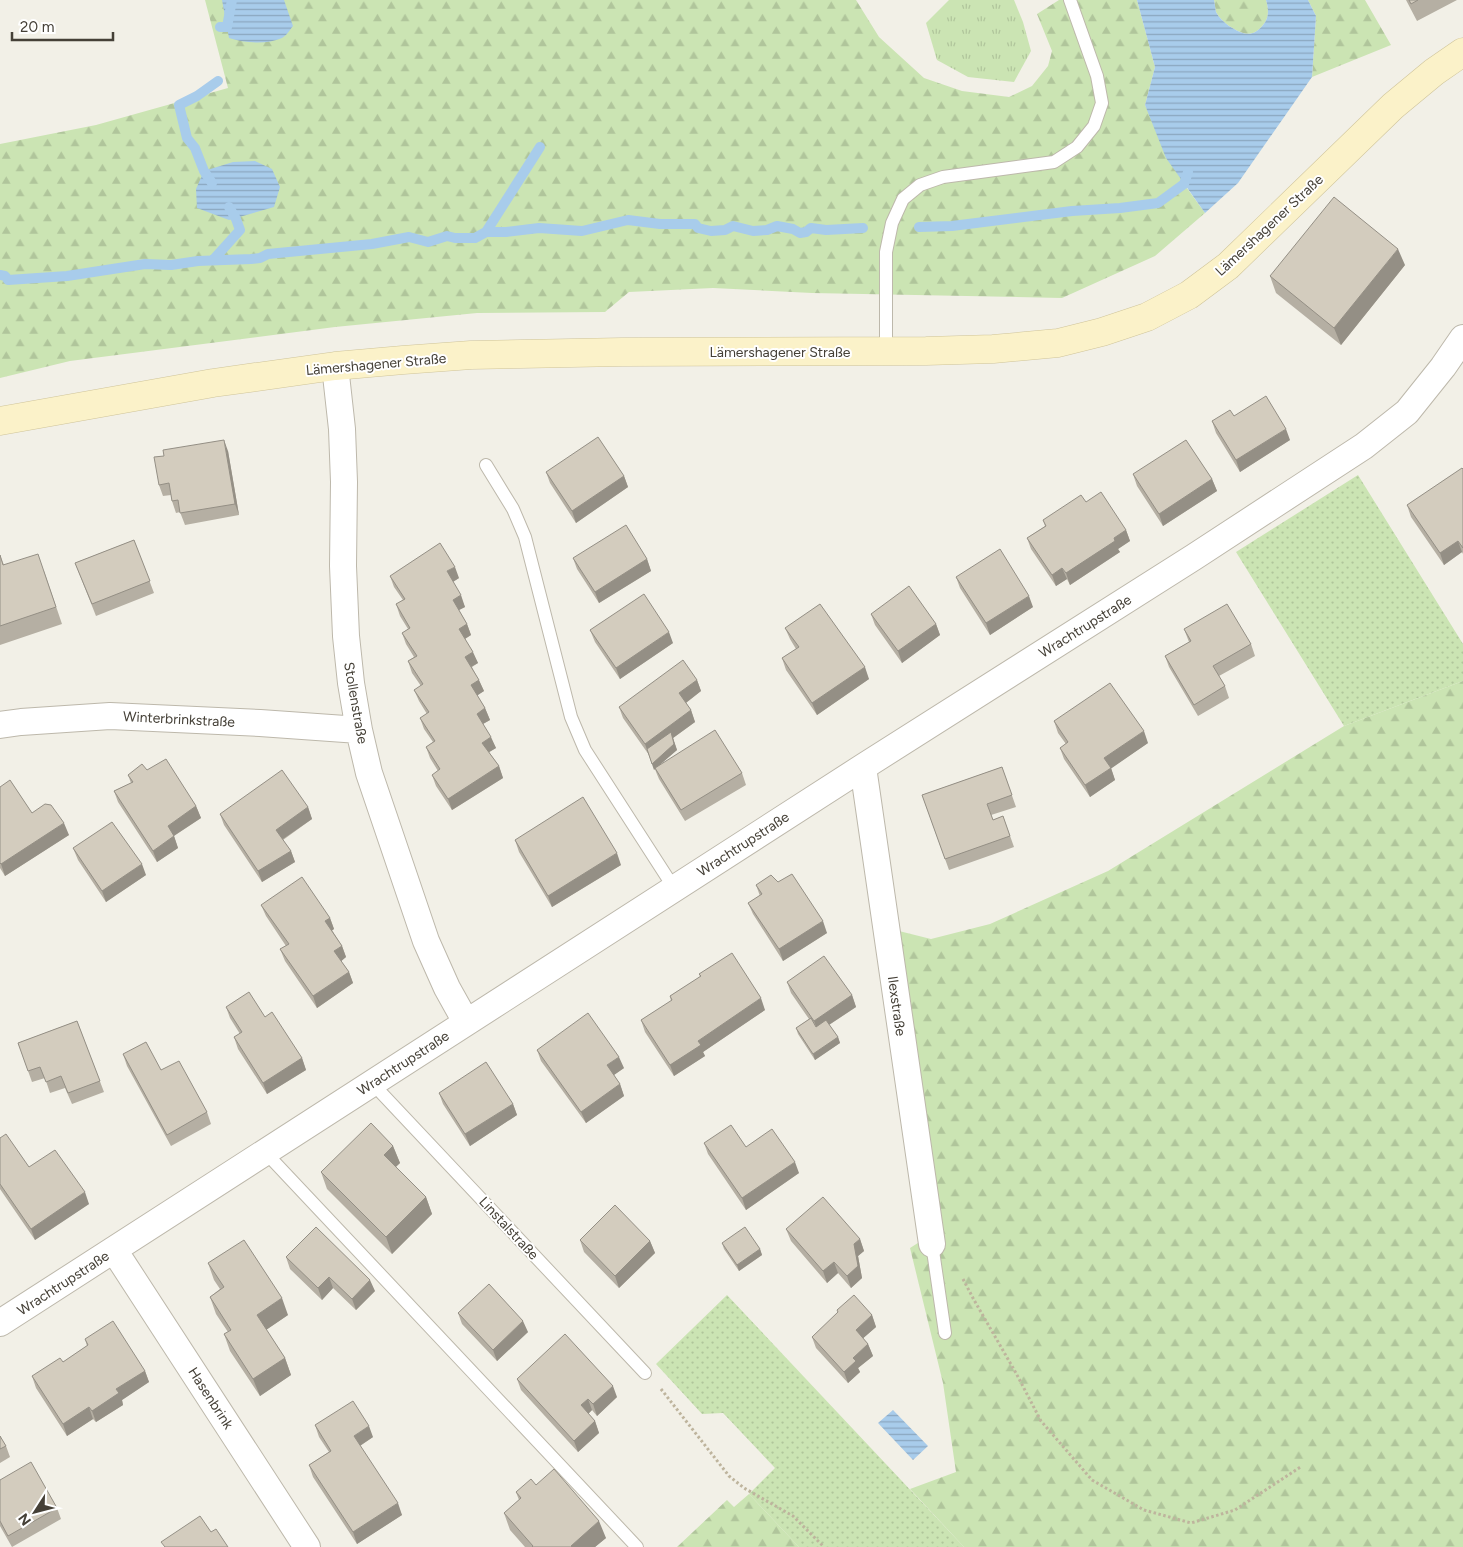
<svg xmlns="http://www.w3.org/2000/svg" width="1463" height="1547" font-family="Figtree,sans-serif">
<defs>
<pattern id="grass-dots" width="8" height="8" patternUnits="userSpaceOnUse" patternTransform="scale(1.25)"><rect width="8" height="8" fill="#cbe4b3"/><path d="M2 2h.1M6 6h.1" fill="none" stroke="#b0c59b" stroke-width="1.8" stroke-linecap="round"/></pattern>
<pattern id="forest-firs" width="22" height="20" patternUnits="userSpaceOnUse" patternTransform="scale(1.25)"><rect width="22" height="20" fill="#cbe4b3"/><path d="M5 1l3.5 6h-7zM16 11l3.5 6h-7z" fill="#b0c59b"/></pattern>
<pattern id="park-tufts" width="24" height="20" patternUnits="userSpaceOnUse" patternTransform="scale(1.25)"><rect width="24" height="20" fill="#cbe4b3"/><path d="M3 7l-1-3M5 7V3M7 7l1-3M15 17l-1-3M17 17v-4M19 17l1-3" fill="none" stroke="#b0c59b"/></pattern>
<pattern id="water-rules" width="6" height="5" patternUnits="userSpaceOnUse" patternTransform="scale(1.25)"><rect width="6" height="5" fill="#a8cceb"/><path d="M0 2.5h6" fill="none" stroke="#8ba7bf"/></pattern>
</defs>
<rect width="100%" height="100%" fill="#f2f0e7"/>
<path fill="url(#grass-dots)" d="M1358,475L1463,644V681L1344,726L1236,552Z
M727,1295L964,1547H799L749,1494L775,1468L723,1413L702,1414L656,1364Z"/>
<path fill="url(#forest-firs)" d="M205,0H856L879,37L924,78L962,91L1009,97L1032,86L1048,66L1052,51L1037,14L1059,0H1137L1155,67L1145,105L1184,184L1205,213L1155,256L1062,298L812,293L713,288L629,292L605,312L477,313L335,327L70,361L0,378V144L96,125L228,88Z
M1214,0H1266C1269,10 1269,18 1263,25C1252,39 1242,34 1229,26C1224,22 1219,18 1216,12C1215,8 1215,4 1214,0Z
M1308,0H1365L1391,45L1312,77L1316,16Z
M1463,681V1547H964L910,1489L956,1472L943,1383L910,1248L921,1241L895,930L931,939L990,924L1108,871L1344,726Z
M749,1494L799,1547H677L727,1500L734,1507Z"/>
<path fill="url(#park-tufts)" d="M949,0H1014L1023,22L1031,51L1014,82L968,77L937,60L926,23Z"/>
<path fill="url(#water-rules)" d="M222,0H284L293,26C290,30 286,36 282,38C266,45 245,43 229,38Z
M1137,0H1214C1215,4 1215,8 1216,12C1219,18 1224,22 1229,26C1242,34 1252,39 1263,25C1269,18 1269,10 1266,0H1308L1316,16L1312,77L1238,183L1205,213L1166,158L1145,105L1155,67Z
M255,161L272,169L280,187L274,207L229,220L197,208L196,189L204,171L233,162Z
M893,1410L928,1446L913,1460L878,1423Z"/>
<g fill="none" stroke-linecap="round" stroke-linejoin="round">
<path stroke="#a8cceb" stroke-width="10" d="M220,27H227L232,0
M212,183L204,171L195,148L187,138L179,105L197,96L218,81
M919,227L952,226L1072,211L1120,208L1158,203L1184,184L1188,172
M486,232L540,147
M213,260L240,230L236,219L229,207
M0,275L5,276L8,280L67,276L145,264L171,265L198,261L251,259L260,258L268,254L372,244L409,237L428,242L447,236L455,238H475L486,232H506L539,228L582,231L628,220L660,224H695L698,228L711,231L725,230L733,226L753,231L767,230L777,226L793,229L800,233L806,232L811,228L826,230L863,228"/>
<g stroke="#bdb8ab" stroke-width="14">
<path id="lane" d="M886,351V252L892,223L903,199L920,185L943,177L1054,162L1077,147L1094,126L1102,103L1097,76L1070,0
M486,465L513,509L525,537L571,717L585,750L674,888
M372,1083L645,1373
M265,1152L637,1547
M932,1244L945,1333"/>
</g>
<g stroke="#bdb8ab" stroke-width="28">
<path id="street" d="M335,366L342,429L344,482L343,566L346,636L351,683L359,730L369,773L426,941L447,988L466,1022
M0,725L21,722L110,716L260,723L359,730
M863,767L932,1244
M114,1250L307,1547
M0,1323L863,767L1194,557L1364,446L1407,412L1443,367L1463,338"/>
</g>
<g stroke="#cfc49a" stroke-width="29">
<path id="secondary" d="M0,421L213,383L335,366L403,360L471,355L622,352L926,351L993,349L1058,343L1102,332L1147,317L1189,295L1228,266L1393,106L1434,72L1463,52"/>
</g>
<path stroke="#beb49d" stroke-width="3" stroke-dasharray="2.5 2.5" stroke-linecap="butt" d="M963,1279L974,1300L1016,1373L1041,1421L1092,1480L1144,1510L1191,1523L1235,1510L1302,1466
M661,1389L729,1476L744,1488L793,1516L824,1547"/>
<use href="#lane" stroke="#fff" stroke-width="12"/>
<use href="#street" stroke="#fff" stroke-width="26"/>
<use href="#secondary" stroke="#fbf2c9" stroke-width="28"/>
</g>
<path fill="#b5afa3" d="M1406,0H1457L1417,21Z
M1405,265L1341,345L1276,293L1270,276Z
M1234,416L1290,440L1240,472L1216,433L1212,421Z
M228,451L239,515L185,525L180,512L176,513L172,501L171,495L163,496L159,485Z
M1463,469V554L1462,552L1444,565L1411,517L1407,505Z
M546,472L624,476L628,487L576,523L550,483Z
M1133,474L1212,479L1217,491L1163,526L1137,486Z
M1086,502L1126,530L1130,541L1118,549L1120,552L1070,585L1067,579L1056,586L1031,549L1027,538L1045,526L1043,520Z
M134,540L154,593L96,616L75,563Z
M0,555L4,565L44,571L62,624L0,645Z
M573,558L647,559L651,571L599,603L577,569Z
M390,576L459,578L453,582L465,607L459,610L467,624L471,635L465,639L478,663L472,667L484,691L477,695L485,708L490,720L483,724L496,748L489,752L499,766L503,778L452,810L436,786L432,775L438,771L430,758L426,747L433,742L424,729L420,718L427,714L419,701L414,690L421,686L412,673L408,661L414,657L406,644L402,633L408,629L400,616L396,604L403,600L394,587Z
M956,577L1033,607L990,635L960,588Z
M871,614L936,624L940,635L902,663L875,625Z
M785,628L869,679L817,715L786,670L782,658L796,649L790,639Z
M1184,629L1251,644L1255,656L1219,676L1225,686L1229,698L1198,716L1169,667L1165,656L1189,642Z
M590,630L673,643L620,679L595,642Z
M697,680L701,691L686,703L691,710L695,722L673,738L677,750L659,765L742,773L746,785L685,821L659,779L649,755L623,718L619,707Z
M1054,721L1148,743L1111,768L1115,780L1090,797L1064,759L1060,748L1066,744L1058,733Z
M1002,767L1016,807L991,815L993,820L1003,816L1014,847L949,870L922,795Z
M147,770L196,806L201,818L174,836L178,848L157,862L118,802L114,791L131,783L128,775Z
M0,787L32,813L69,835L5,876L0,868Z
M308,807L312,819L283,840L291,851L295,862L262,882L224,825L220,814Z
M515,840L621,865L552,907L519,852Z
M73,848L146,875L106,902L78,860Z
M778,882L827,933L783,961L753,914L748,903L760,896L756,885Z
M261,905L330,918L334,929L332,930L342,946L346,957L341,961L349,972L353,983L317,1008L285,961L280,949L286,946L266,916Z
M699,974L765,1010L703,1052L705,1056L674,1076L645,1032L641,1020L671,1001L670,996L700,977Z
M787,982L852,995L856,1007L829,1025L838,1037L840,1043L815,1060L798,1034L796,1028L809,1019L791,993Z
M226,1007L265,1017L302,1058L306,1070L267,1094L238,1049L234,1037L240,1034L230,1018Z
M77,1021L104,1092L72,1104L65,1088L50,1093L45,1078L32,1082L18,1043Z
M537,1050L624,1068L614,1075L620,1084L624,1096L586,1123L541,1061Z
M123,1054L161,1070L207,1112L211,1124L171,1146L127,1066Z
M439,1093L513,1104L517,1115L470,1146L443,1104Z
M0,1138L29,1167L89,1204L35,1240L0,1189Z
M704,1143L746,1147L799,1173L746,1210L708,1154Z
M393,1146L400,1163L396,1167L426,1197L432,1214L392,1254L327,1189L321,1172Z
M786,1229L860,1239L864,1251L858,1256L862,1278L851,1288L838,1273L827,1283L791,1241Z
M580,1240L650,1241L655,1253L619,1288L584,1252Z
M722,1243L760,1249L762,1255L739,1271L724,1249Z
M286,1257L375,1291L356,1310L333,1288L322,1300L290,1269Z
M208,1263L288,1315L266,1330L285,1358L291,1375L260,1396L230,1351L224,1334L228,1332L216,1314L210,1297L220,1289L214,1280Z
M837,1310L872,1315L876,1327L863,1338L868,1344L873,1356L858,1368L860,1372L848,1383L816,1348L812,1337L838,1313Z
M458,1313L528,1332L497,1361L462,1324Z
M85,1339L145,1371L149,1382L122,1400L123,1405L96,1422L93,1419L67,1436L36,1388L32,1376L63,1362L87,1346Z
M517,1379L617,1397L597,1416L592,1410L588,1414L595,1421L599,1433L578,1452L521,1390Z
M315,1425L373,1437L360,1446L402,1515L357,1544L313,1477L309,1465L329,1452L319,1437Z
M0,1436L6,1446L10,1457L0,1463Z
M0,1480L57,1508L61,1519L12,1547L0,1526Z
M536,1485L606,1538L595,1547H525L510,1530L504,1513L519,1500L516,1492Z"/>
<path fill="#948f85" d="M1398,249L1405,265L1341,345L1334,328Z
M1286,429L1290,440L1240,472L1236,460Z
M224,440L228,451L239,515L235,504Z
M624,476L628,487L576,523L572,511Z
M1212,479L1217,491L1163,526L1159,514Z
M1126,530L1130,541L1118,549L1120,552L1070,585L1066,573L1114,538Z
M1458,541L1462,552L1444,565L1440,553Z
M647,559L651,571L599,603L595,592Z
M455,567L459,578L451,583L447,571Z
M1062,568L1067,579L1056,586L1052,575Z
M461,595L465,607L457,611L453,600Z
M1029,596L1033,607L990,635L986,623Z
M467,624L471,635L463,640L459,629Z
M936,624L940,635L902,663L898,651Z
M669,632L673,643L620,679L616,668Z
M473,652L478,663L469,668L465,657Z
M865,667L869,679L817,715L812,703Z
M479,680L484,691L475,697L471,685Z
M697,680L701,691L683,705L679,693Z
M485,708L490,720L481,725L477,714Z
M691,710L695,722L673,738L677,750L654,770L645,744Z
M1144,731L1148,743L1109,770L1104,758Z
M491,737L496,748L486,754L482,743Z
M499,766L503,778L452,810L448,799Z
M1111,768L1115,780L1090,797L1085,785Z
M196,806L201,818L172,837L168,826Z
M308,807L312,819L280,841L276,830Z
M64,823L69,835L5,876L1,864Z
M174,836L178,848L157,862L153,851Z
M291,851L295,862L262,882L258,871Z
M617,853L621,865L552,907L548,896Z
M142,864L146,875L106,902L102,891Z
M330,918L334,929L330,932L325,921Z
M823,921L827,933L783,961L779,949Z
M342,946L346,957L339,963L334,951Z
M349,972L353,983L317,1008L313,996Z
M852,995L856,1007L818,1032L814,1021Z
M761,998L765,1010L703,1052L705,1056L674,1076L670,1065L698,1041Z
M838,1037L840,1043L815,1060L813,1054Z
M619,1057L624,1068L611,1077L607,1065Z
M302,1058L306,1070L267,1094L263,1083Z
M620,1084L624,1096L586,1123L581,1112Z
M513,1104L517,1115L470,1146L465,1134Z
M393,1146L400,1163L390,1172L384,1155Z
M795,1162L799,1173L746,1210L742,1198Z
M85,1192L89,1204L35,1240L31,1229Z
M426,1197L432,1214L392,1254L386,1237Z
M860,1239L864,1251L858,1256L862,1278L851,1288L847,1276L854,1244Z
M650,1241L655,1253L619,1288L615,1276Z
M760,1249L762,1255L739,1271L737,1265Z
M834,1262L838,1273L827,1283L823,1271Z
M329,1277L333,1288L322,1300L318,1288Z
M370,1280L375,1291L356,1310L352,1299Z
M282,1298L288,1315L263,1332L257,1315Z
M872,1315L876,1327L860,1341L856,1330Z
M523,1321L528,1332L497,1361L493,1350Z
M868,1344L873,1356L858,1368L860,1372L848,1383L844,1372L853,1358Z
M285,1358L291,1375L260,1396L253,1379Z
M145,1371L149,1382L122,1400L123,1405L96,1422L92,1411L116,1389Z
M613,1386L617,1397L597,1416L593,1404Z
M588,1399L592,1410L585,1417L581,1405Z
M89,1407L93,1419L67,1436L63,1424Z
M595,1421L599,1433L578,1452L574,1441Z
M369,1426L373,1437L358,1447L354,1436Z
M398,1503L402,1515L357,1544L353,1532Z
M599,1521L606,1538L595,1547H571V1546Z"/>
<path fill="#d3ccbe" stroke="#948f85" d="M1409,0H1418L1411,4Z
M1334,197L1398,249L1334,328L1270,276Z
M1266,396L1286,429L1236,460L1212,421L1230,410L1234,416Z
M598,437L624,476L572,511L546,472Z
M224,440L235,504L180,513L178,500L172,501L169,483L159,485L154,457L164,456L163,450Z
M1186,440L1212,479L1159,514L1133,474Z
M1462,468L1463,469V548L1458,541L1440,553L1407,505Z
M1101,492L1126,530L1114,538L1115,541L1066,573L1062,568L1052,575L1027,538L1046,526L1043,520L1081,495L1086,502Z
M626,525L647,559L595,592L573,558Z
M134,540L150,581L92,604L75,563Z
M440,543L455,567L447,571L461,595L453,600L467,624L459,629L473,652L465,657L479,680L471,685L485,708L477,714L491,737L482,743L499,766L448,799L432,775L440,769L426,747L435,741L420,718L429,712L414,690L423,684L408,661L417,656L402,633L410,628L396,604L405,599L390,576Z
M1000,549L1029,596L986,623L956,577Z
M38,554L56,607L0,626V555L3,565Z
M909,586L936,624L898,651L871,614Z
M644,594L669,632L616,668L590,630Z
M820,604L865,667L812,703L782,658L799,647L785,628Z
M1227,604L1251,644L1213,666L1225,686L1194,705L1165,656L1191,641L1184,629Z
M683,660L697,680L679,693L691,710L645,744L619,707Z
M1110,683L1144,731L1104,758L1111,768L1085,785L1060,748L1068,742L1054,721Z
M715,730L742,773L681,810L655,768Z
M671,732L674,744L652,764L647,749Z
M166,759L196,806L168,826L174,836L153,851L114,791L133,782L128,775L142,764L147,770Z
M1002,767L1012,795L987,804L993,820L1003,816L1010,836L945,859L922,795Z
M282,770L308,807L276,830L291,851L258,871L220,814Z
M10,780L32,813L45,804L51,805L64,823L1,864L0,863V787Z
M583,797L617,853L548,896L515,840Z
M112,822L142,864L102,891L73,848Z
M792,874L823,921L779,949L748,903L762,894L756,885L771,875L778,882Z
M302,877L330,918L325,921L342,946L334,951L349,972L313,996L280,949L289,944L261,905Z
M732,953L761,998L698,1041L701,1045L670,1065L641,1020L672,1000L670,996L701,976L699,974Z
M824,956L852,995L814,1021L787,982Z
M249,992L265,1017L272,1012L302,1058L263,1083L234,1037L242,1032L226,1007Z
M588,1013L619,1057L607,1065L620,1084L581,1112L537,1050Z
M811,1018L816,1027L826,1020L838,1037L813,1054L796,1028Z
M77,1021L100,1081L68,1093L61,1076L46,1082L40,1067L28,1071L18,1043Z
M146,1042L161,1070L179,1061L207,1112L167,1135L123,1054Z
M486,1062L513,1104L465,1134L439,1093Z
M371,1123L393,1146L384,1155L426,1197L386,1237L321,1172Z
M731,1125L746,1147L772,1129L795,1162L742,1198L704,1143Z
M6,1134L29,1167L55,1150L85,1192L31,1229L0,1184V1138Z
M823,1197L860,1239L854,1244L858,1266L847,1276L834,1262L823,1271L786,1229Z
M615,1205L650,1241L615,1276L580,1240Z
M316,1227L370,1280L352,1299L329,1277L318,1288L286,1257Z
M745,1227L760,1249L737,1265L722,1243Z
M244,1240L282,1298L257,1315L285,1358L253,1379L224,1334L231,1330L210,1297L224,1287L208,1263Z
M489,1284L523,1321L493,1350L458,1313Z
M854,1295L872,1315L856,1330L868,1344L853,1358L856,1361L844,1372L812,1337L838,1312L837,1310Z
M113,1321L145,1371L116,1389L119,1393L92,1411L89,1407L63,1424L32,1376L60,1358L63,1362L88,1345L85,1339Z
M565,1334L613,1386L593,1404L588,1399L581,1405L595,1421L574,1441L517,1379Z
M353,1401L369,1426L354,1436L398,1503L353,1532L309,1465L331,1451L315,1425Z
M0,1436L6,1446L0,1449Z
M31,1462L57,1508L8,1536L0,1521V1480Z
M554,1469L599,1521L571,1546L572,1547H532L533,1546L504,1513L521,1498L516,1492L531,1479L536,1485Z
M200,1516L211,1532L216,1529L228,1547H165L161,1542Z"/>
<g text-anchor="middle" stroke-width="4" stroke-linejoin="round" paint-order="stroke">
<g font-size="14" fill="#454037" stroke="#fff">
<text transform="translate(1269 225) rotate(-43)" y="5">Lämershagener Straße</text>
<text x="780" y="357">Lämershagener Straße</text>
<text transform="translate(376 364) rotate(-5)" y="5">Lämershagener Straße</text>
<text transform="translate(1085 626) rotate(-32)" y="5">Wrachtrupstraße</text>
<text transform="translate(356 703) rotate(80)" y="5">Stollenstraße</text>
<text transform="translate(179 719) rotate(3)" y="5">Winterbrinkstraße</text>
<text transform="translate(743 844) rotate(-33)" y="5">Wrachtrupstraße</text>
<text transform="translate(897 1006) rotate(82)" y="5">Ilexstraße</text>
<text transform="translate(403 1063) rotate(-33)" y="5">Wrachtrupstraße</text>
<text transform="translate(509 1228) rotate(47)" y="5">Linstalstraße</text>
<text transform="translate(63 1283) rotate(-33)" y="5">Wrachtrupstraße</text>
<text transform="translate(211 1398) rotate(57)" y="5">Hasenbrink</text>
</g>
</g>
<g transform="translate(35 1512) rotate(234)" stroke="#ffffff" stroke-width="4" paint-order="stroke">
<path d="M0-4L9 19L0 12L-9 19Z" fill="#454037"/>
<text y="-8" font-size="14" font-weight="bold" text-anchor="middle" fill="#454037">N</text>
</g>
<path d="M12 32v8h101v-8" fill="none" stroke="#454037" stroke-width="2.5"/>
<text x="20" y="32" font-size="15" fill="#454037" stroke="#ffffff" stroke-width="4" paint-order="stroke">20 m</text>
</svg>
